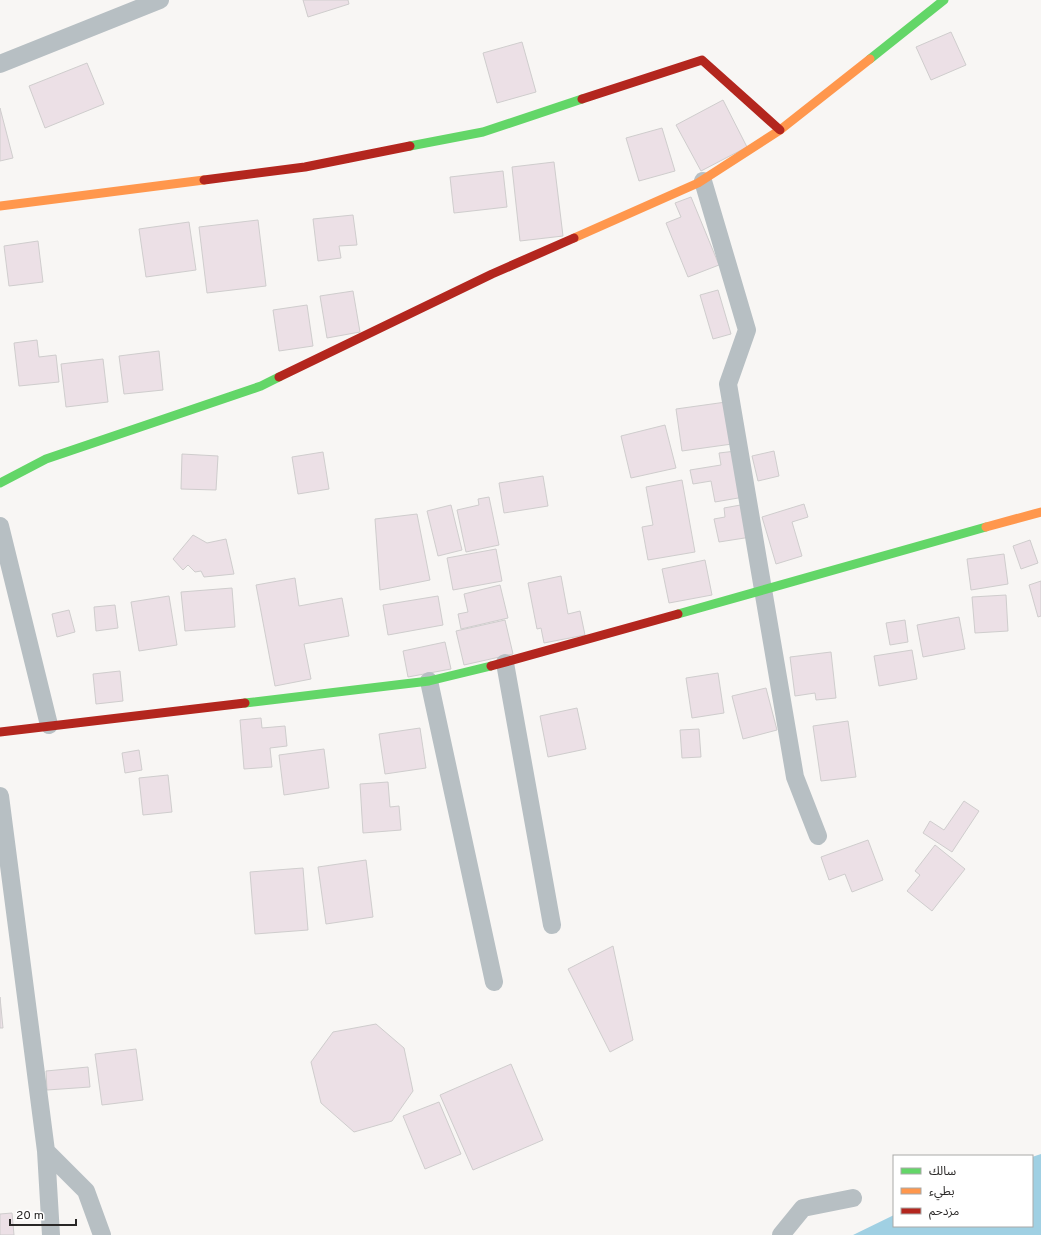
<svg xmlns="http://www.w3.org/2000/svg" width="1041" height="1235" font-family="Overpass,'Noto Sans Arabic',sans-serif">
<rect width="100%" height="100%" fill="#f8f6f4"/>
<path fill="#a0d0e3" d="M1041,1154V1235H853L894,1215V1226H1032V1157Z"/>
<path fill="#ece0e6" stroke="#cfcdcd" d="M303,0H348L349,4L308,17Z
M951,32L966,65L931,80L916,47Z
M522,42L536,92L497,103L483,53Z
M87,63L104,104L45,128L29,86Z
M723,100L747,147L701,171L676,125Z
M0,108L13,158L0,161Z
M662,128L675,171L639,181L626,138Z
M554,162L563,236L520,241L512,167Z
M503,171L507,207L454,213L450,177Z
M691,197L719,265L688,277L666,223L681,217L675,203Z
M353,215L357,245L339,246L341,258L318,261L313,219Z
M258,220L266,286L207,293L199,227Z
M189,222L196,270L146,277L139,229Z
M38,241L43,282L9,286L4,246Z
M718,290L731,334L713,339L700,295Z
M353,291L360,332L327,338L320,296Z
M307,305L313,346L279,351L273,310Z
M37,340L39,357L56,355L59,382L19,386L14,343Z
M159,351L163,390L124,394L119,356Z
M103,359L108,402L66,407L61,364Z
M726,402L732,444L682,451L676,409Z
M665,425L676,468L631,478L621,436Z
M736,451L744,497L715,502L711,481L693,484L690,470L721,465L719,453Z
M774,451L779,476L758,481L752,456Z
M323,452L329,489L298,494L292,457Z
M182,454L218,456L216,490L181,489Z
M543,476L548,506L504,513L499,483Z
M682,480L695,552L648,560L642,527L653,525L646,487Z
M489,497L499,545L466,552L457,510L479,505L478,499Z
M746,504L751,537L719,542L714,519L725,517L724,508Z
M804,504L808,517L792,522L802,556L776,564L762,517Z
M451,505L462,550L438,556L427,511Z
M417,514L430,580L380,590L375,519Z
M193,535L207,543L226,539L234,574L204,577L201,571L195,572L188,565L183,570L173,559Z
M1030,540L1038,563L1021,569L1013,546Z
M496,549L502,581L453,590L447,558Z
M1004,554L1008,584L971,590L967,559Z
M705,560L712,595L669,603L662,569Z
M561,576L568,614L580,611L585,635L544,643L541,628L537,629L528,583Z
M295,578L299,606L342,598L349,636L304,644L311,679L275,686L256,585Z
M1041,581V616L1038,617L1029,585Z
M500,585L508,618L461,629L458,614L468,612L464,594Z
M232,588L235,627L185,631L181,592Z
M1006,595L1008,631L975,633L972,597Z
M169,596L177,645L139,651L131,602Z
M438,596L443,625L388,635L383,605Z
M115,605L118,628L96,631L94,607Z
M69,610L75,632L57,637L52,614Z
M959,617L965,649L923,657L917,625Z
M505,620L513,654L464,665L456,631Z
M905,620L908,642L890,645L886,623Z
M445,642L451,669L408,677L403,651Z
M912,650L917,679L879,686L874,656Z
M831,652L836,698L816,700L815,693L795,696L790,657Z
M120,671L123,701L96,704L93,674Z
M718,673L724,713L692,718L686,678Z
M766,688L777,730L743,739L732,696Z
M577,708L586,749L548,757L540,716Z
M261,718L262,728L285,726L287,746L270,748L272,767L244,769L240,720Z
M848,721L856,777L821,781L813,726Z
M420,728L426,768L385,774L379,734Z
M699,729L701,757L682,758L680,730Z
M324,749L329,788L284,795L279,755Z
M139,750L142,770L125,773L122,753Z
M168,775L172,812L143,815L139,778Z
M388,782L390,807L399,806L401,830L363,833L360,784Z
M964,801L979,811L952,852L923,833L930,821L944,830Z
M868,840L883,880L852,892L845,874L829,880L821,857Z
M935,845L965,869L932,911L907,891L920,875L915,871Z
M366,860L373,917L326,924L318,867Z
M303,868L308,930L255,934L250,872Z
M613,946L633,1040L610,1052L568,969Z
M0,997L3,1028H0Z
M376,1024L404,1048L413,1091L392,1121L354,1132L321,1103L311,1062L333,1032Z
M136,1049L143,1100L102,1105L95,1054Z
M511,1064L543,1140L473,1170L440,1095Z
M88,1067L90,1087L47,1090L46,1071Z
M439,1102L461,1154L425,1169L403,1116Z
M12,1213L14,1235H0V1214Z"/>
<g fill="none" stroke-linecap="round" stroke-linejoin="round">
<path stroke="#b7bfc3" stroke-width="18" d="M0,64L160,0
M703,181L747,330L728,384L795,777L818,836
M0,526L49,725
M505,663L552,925
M429,681L494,982
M0,796L46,1151L51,1235
M46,1151L86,1191L102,1235
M781,1235L803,1208L853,1198"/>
<path stroke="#63d668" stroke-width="9" d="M870,59L944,0
M410,146L483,132L582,99
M0,483L46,459L261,386L279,377
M678,614L986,527
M245,703L429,681L491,666"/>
<path stroke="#ff974d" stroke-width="9" d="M0,206L204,180
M574,238L698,183L780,130L870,59
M986,527L1041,512"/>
<path stroke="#b3261e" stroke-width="9" d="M582,99L702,60L780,130
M204,180L305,167L410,146
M279,377L492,274L574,238
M491,666L678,614
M0,732L245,703"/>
</g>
<rect x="893" y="1155" width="140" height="72" fill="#ffffff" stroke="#a9a9a8"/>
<rect x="901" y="1168" width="20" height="6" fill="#63d668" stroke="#a9a9a8"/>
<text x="929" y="1175" font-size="12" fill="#292726">سالك</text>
<rect x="901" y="1188" width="20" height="6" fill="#ff974d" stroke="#a9a9a8"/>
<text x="929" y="1195" font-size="12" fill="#292726">بطيء</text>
<rect x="901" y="1208" width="20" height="6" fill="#b3261e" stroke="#a9a9a8"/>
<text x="929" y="1215" font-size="12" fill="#292726">مزدحم</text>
<path d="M10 1219v6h66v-6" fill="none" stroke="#292726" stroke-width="2"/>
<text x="16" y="1219" font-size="12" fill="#292726" stroke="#ffffff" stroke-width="3" paint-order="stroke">20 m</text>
</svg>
